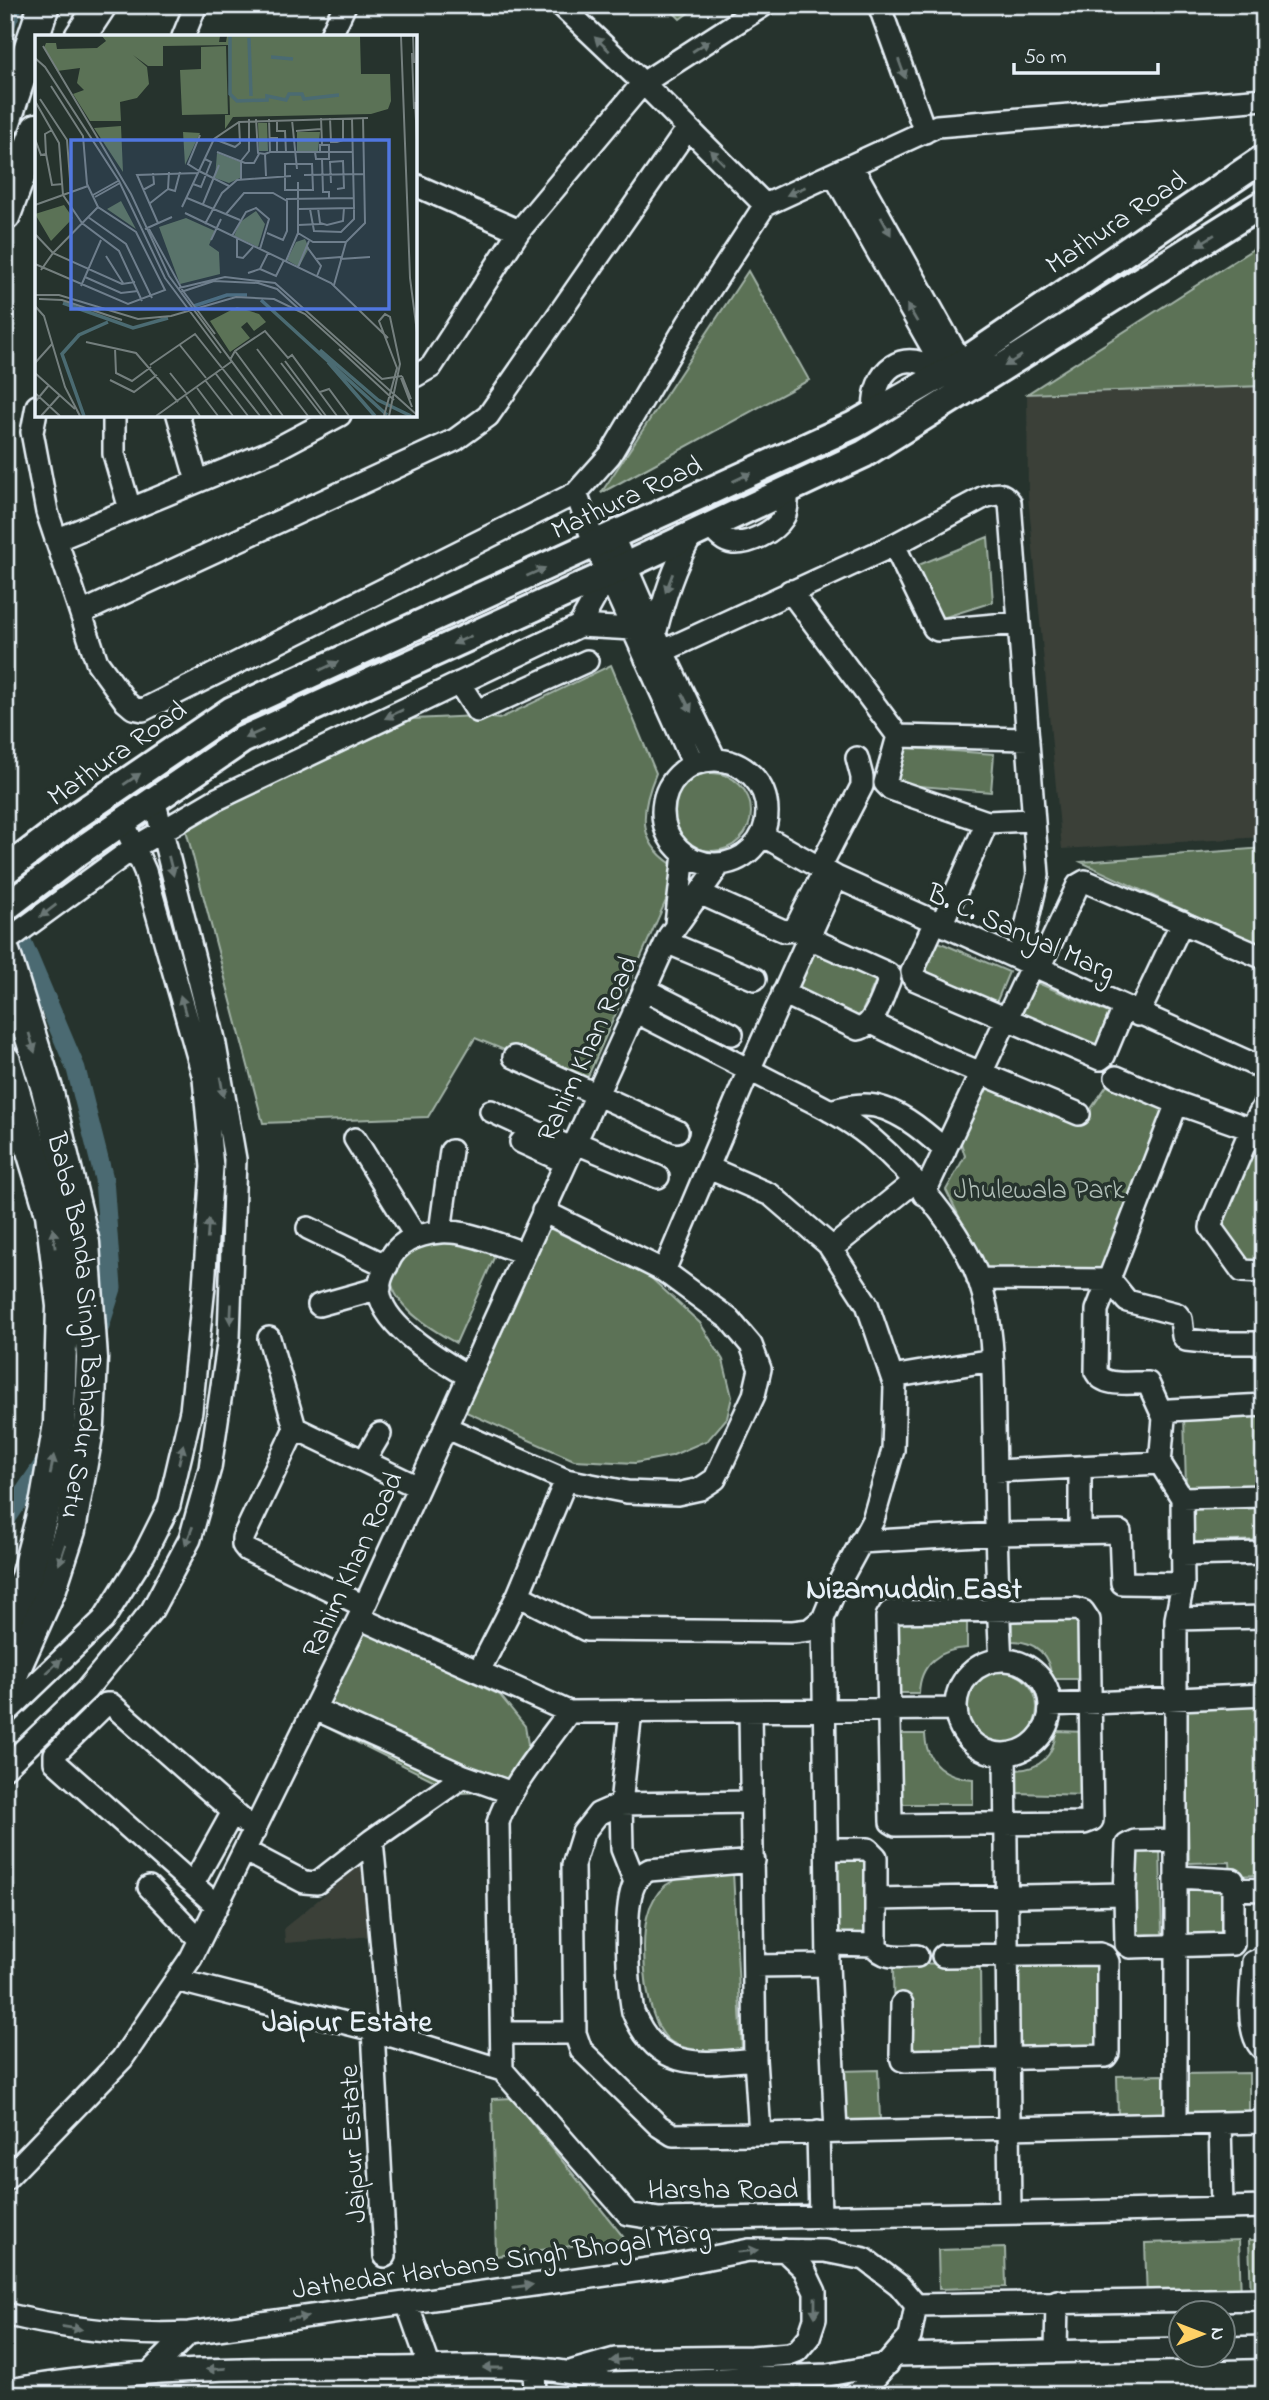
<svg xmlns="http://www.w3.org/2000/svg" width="1269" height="2400" font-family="'Indie Flower',sans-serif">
<rect width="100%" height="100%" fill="#26332d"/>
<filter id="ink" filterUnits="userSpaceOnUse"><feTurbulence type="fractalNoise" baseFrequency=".0143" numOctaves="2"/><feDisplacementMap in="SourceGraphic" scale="14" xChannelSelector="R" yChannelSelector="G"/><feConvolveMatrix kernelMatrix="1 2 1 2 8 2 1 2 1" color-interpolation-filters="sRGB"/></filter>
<g filter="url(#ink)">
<path fill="#3a4039" d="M1264,386V837L1062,849L1028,496L1027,394Z
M368,1859L374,1936L285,1943L284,1928Z"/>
<path fill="#5b7256" stroke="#a2b2a7" stroke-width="2" d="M666,5H699L680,19Z
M1264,242V386L1027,394Z
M748,271L809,380L601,493Z
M988,537L993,602L936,620L911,568Z
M611,665L656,773C639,814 637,846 680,869L585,1083L475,1038L428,1117L263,1123L185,826L413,719L477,716L499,719Z
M899,747L994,754L991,792L896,784Z
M673 812a39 39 0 1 1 78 0a39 39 0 1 1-78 0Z
M1264,848V948L1081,862Z
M934,940L1009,972L996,1003L921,971Z
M811,951L876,980L858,1021L793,992Z
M1033,981L1109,1013L1096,1045L1020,1013Z
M1110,1081L1168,1105L1103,1284L1065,1268L986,1271L946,1190L965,1156L957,1130L980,1084L1084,1119Z
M1264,1122V1267H1248L1214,1226Z
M549,1228L650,1277L700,1323L723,1360L732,1397L727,1418L708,1440L671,1456L635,1463L574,1460L466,1412Z
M451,1239L497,1251L456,1343C434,1331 385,1303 392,1272C394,1264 400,1255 404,1247Z
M1264,1414V1485L1186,1487L1184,1416Z
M1264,1504V1540L1194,1542L1193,1506Z
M1081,1616L1083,1679H1052C1050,1655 1036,1641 1012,1641V1618Z
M895,1623H967V1648C940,1649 920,1664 919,1693H895Z
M362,1630L500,1695L525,1726L528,1744L525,1767L507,1782L488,1792L459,1793L316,1722Z
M963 1708a37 37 0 1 1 74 0a37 37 0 1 1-74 0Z
M1264,1702V1875L1231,1876L1230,1862L1189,1863L1185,1707Z
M1056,1731L1087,1732L1086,1795L1016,1793V1770C1041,1769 1054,1755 1056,1731Z
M901,1734H925C926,1764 946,1777 973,1779V1804H901Z
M1160,1848L1162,1934L1136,1935L1134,1849Z
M832,1854H864L865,1936H833Z
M733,1871L742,2050C720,2050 693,2054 673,2043C644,2026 640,1946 647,1917C650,1904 656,1893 666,1885C685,1872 712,1872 733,1871Z
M1225,1883L1226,1934H1187L1186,1884Z
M1101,1958L1102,2053H1016L1015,1959Z
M980,1963L981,2057L894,2058L893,1964Z
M878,2070L880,2120L841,2121L840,2071Z
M1249,2073V2113L1182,2114V2074Z
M1165,2075V2112L1118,2114L1117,2076Z
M512,2098L625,2239L496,2256L492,2099Z
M1239,2240L1241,2297L1147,2300L1145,2243Z
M1249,2240H1264V2297L1251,2298Z
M1005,2248L1006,2287L939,2289L938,2250Z"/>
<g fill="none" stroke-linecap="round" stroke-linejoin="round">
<path stroke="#4b6b72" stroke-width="19" d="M5,26L14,5
M5,901L76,1069L104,1179L112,1288L96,1338
M5,1521L49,1456"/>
<g stroke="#e8f1f8" stroke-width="26">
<path id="minor" d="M561,5L643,83L765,205
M879,5L925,132
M183,37L196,5
M330,37L345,5
M852,166L969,376
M834,175L946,372
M415,185L519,231
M415,376L431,367L519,231L643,83L764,5
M37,406L32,432L47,512L97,662L126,702L133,708L143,710L576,493L610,455L688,323L765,205L937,126L1264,99
M875,413C870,371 906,342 940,375
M114,415V454L130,509
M178,415L197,481
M576,493L595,545L693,763
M710,526C716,533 723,542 733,543C750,544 774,532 783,518C788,511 787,499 787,490
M613,537L663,652L715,759
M56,540L274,450L340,415
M894,545L934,628L938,630L1018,623
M790,591L898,736
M81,613L455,440L488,416L688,128
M579,626L633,629
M655,634C664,598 674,566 692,535
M646,659L894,545L984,497C996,493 1003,492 1010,502L1038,875L1019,958
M459,683L477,711L587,661
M1028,739L898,736L885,783L891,789L987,822L1033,820
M663 812a52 52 0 1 1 104 0a52 52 0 1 1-104 0Z
M762,835L836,877L1264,1069
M820,867L862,786V777L857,758
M699,893L784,931L793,930L796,927L822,875
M935,922L912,972L914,979L1100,1059L1104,1056L1124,1008
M676,924L684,854
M941,925L987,822
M5,942L135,847L217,799L579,626L608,574
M666,942L755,979
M1039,968L1078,885L1085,881L1264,958
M644,989L732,1034
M783,993L858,1029C875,1026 883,995 889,981L890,976L887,973L809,938
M634,1011C681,1035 728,1059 775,1083C808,1099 843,1115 871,1138C912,1173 961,1229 979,1280C995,1327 993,1378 994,1427C996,1505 996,1582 1001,1660
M1138,1015L1182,922
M870,1022L931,1052L1079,1114
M514,1057L677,1131
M1116,1077L1177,1103L1251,1129
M1264,1105L1251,1129L1212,1221L1211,1228L1242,1271L1264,1272
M491,1111L571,1148
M830,1111C841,1108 852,1105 863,1105C893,1104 924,1131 945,1150
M355,1139L416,1237
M521,1142L565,1162
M574,1142L658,1177
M924,1194L1032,965
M308,1228L387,1266
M440,1232L451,1151
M831,1249L914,1182
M664,1271L749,1070L836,877
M978,1279L1110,1280L1127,1301L1177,1314L1181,1319L1183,1336L1186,1340L1213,1343H1264
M319,1305L380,1288
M269,1338L295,1428L418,1487
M468,1376C441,1360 372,1321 380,1283C381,1276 385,1269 388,1263C397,1241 418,1234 440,1232C468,1230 498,1245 524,1253
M892,1377L992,1360
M1164,1418L1148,1383C1132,1382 1104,1388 1096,1372L1097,1310L1177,1103
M445,1427L566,1480L627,1492L677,1494L700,1489L715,1479L754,1395L760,1369L751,1345L729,1319L664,1271L543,1211
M295,1428L243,1538V1545L247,1550L364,1606
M364,1461L380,1434
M1160,1463L1164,1418L1170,1410L1264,1405
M1080,1467V1532
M995,1471L1160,1463L1182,1498L1183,1584L1176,1619V2123
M566,1480L518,1595L586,1630L793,1632L809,1630L823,1619L835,1590L873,1520L893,1450L895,1386L867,1304L828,1244L771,1195L709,1168
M1182,1498L1264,1496
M860,1542L996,1534L1120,1532L1122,1583L1183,1584
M1182,1555L1264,1553
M1076,1609L1083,1611L1089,1620L1092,1820L1084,1823L896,1825L891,1822L887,1617L890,1612Z
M359,1618L569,1712L956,1709
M823,1619L828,1965L836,2132
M1176,1619L1264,1617
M956 1707a47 47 0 1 1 94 0a47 47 0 1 1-94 0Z
M479,1671L518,1595
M1050,1705L1264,1695
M315,1709L464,1776L512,1793
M631,1711L621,1804L622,1849L635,1882
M750,1711L755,2059L760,2134L1264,2122
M5,1714L103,1620L144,1555L169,1505L191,1411L204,1286L212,1167L204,1078L145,871L123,821
M1005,1754L1010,2213
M5,1768L86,1690L152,1610L190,1539L210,1468L229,1338L235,1159L214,1039L154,799
M752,1802L621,1804L598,1814L583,1833L573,1865L575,2033L581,2050L659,2126L673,2135L760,2134
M372,1840L390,2036
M1176,1840L1135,1841L1127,1845L1125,1894L1126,1944L1130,1947L1233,1944V1880L1177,1877
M826,1849H868L876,1857V1899
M245,1851L304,1882L317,1883L372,1840L464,1776
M754,1861L649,1870C642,1874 637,1877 634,1885C623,1908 628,1985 633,2012C658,2072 699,2064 755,2059
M193,1884L233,1812
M149,1887L200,1940
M1233,1889L1264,1890
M217,1906L55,1762V1754L106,1704H111L255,1831
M828,1944L874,1945L876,1942V1899L1125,1894
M874,1945C884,1960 901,1956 917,1956
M1264,1957L1253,1962C1252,1985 1244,2037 1264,2050
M754,1966L828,1965
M176,1980L373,2030L502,2070L628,2214L659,2219L1079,2212L1264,2207
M902,2004L901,2055L902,2060L906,2061L1106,2056L1108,2053V1962L1105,1956L1100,1954L943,1956
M373,2030L385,2256
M502,2033H575
M502,2070L498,1823C506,1792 549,1740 569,1712
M1220,2123L1222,2208
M818,2132L820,2217
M5,2180L122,2059L191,1958L359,1618L669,936L720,864
M407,2303L430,2368
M916,2305L1264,2299
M5,2314C66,2329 126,2336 189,2333L663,2267L749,2250L825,2251L865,2259L899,2285L916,2305L910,2337L868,2386L852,2395
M1224,2348L1264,2347
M1056,2351L1057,2301
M895,2355L1182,2349
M534,2369L535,2395
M573,2371L615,2359L751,2357L789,2354L797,2351L809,2337L815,2319V2292L804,2269L784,2250
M149,2373L189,2333
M611,2383L828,2375L888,2364
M5,2391C134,2366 265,2368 396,2368C458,2368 579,2357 629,2395"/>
</g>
<g stroke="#e8f1f8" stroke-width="32">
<path id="major" d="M5,871L75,817L232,710L854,425L962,363L1264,158
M5,908L77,853L242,740L608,574L864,454L1264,203"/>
</g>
<g stroke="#e8f1f8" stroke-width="35">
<g id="highway">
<path d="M80,37L101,5"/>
<path d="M5,122L44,5"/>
<path d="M5,215L37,129"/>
<path id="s1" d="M5,954L47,1089L84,1243L92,1358L89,1424L70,1530L51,1588L5,1691"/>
<path d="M5,1061L51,1214L62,1306L59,1424L46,1500L26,1577L5,1623"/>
</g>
</g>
<use href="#minor" stroke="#26332d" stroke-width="21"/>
<use href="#major" stroke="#26332d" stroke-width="26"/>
<use href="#highway" stroke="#26332d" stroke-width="30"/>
</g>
<defs><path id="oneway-solid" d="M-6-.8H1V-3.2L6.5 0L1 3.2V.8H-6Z" transform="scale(1.75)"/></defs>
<g fill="#6a7674">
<use href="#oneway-solid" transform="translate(602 44) rotate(-137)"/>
<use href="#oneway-solid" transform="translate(701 46) rotate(-33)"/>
<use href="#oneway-solid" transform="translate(902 69) rotate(70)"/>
<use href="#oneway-solid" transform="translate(717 157) rotate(-135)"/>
<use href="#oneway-solid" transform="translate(796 191) rotate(156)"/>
<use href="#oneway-solid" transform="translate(886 226) rotate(61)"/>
<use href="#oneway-solid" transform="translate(1206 240) rotate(148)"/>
<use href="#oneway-solid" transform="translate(912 313) rotate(-120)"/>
<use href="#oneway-solid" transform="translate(1013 361) rotate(148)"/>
<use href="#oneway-solid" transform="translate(742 477) rotate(-25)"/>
<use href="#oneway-solid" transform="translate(536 572) rotate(-24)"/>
<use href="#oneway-solid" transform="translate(669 583) rotate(111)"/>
<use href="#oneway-solid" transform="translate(462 640) rotate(156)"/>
<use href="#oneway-solid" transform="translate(329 666) rotate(-25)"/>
<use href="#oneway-solid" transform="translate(687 703) rotate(64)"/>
<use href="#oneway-solid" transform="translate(394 714) rotate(154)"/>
<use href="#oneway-solid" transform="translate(254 734) rotate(156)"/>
<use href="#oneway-solid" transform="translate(132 779) rotate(-34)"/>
<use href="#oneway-solid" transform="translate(171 866) rotate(76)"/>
<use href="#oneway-solid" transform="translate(48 911) rotate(143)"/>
<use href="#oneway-solid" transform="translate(183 1005) rotate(-106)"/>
<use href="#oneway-solid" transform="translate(32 1043) rotate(73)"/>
<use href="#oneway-solid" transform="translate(222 1087) rotate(80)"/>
<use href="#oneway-solid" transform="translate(208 1229) rotate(-86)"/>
<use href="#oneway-solid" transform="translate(54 1238) rotate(-96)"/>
<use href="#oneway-solid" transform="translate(231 1314) rotate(93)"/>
<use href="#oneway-solid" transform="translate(181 1454) rotate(-77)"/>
<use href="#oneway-solid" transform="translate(52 1465) rotate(-80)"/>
<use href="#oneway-solid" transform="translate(189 1536) rotate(111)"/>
<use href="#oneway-solid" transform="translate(62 1555) rotate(108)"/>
<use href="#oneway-solid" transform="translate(54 1666) rotate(-44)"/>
<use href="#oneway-solid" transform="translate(748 2251) rotate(-6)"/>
<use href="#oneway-solid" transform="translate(523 2286) rotate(-8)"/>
<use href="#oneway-solid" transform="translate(815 2307) rotate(90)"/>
<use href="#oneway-solid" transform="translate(298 2318) rotate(-8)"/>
<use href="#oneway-solid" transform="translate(72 2328) rotate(9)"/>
<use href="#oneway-solid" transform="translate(620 2360) rotate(174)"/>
<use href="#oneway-solid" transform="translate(493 2368) rotate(-180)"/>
<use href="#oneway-solid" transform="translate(216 2369) rotate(177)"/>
</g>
</g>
<g text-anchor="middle" stroke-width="7" stroke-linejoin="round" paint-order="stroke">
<g font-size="28" fill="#e8f1f8" stroke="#26332d">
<text transform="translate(1115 221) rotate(-34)" y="10">Mathura Road</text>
<text transform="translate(626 496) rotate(-25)" y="10">Mathura Road</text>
<text transform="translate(116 752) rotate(-35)" y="10">Mathura Road</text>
<text transform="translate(1022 931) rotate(24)" y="10">B. C. Sanyal Marg</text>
<text transform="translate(586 1048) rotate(-65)" y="10">Rahim Khan Road</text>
<text dy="10" stroke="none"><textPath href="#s1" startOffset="382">Baba Banda Singh Bahadur Setu</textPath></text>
<text transform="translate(351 1564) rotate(-65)" y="10">Rahim Khan Road</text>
<text transform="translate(351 2144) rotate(-93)" y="10">Jaipur Estate</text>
<text x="723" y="2198">Harsha Road</text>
<text transform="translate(501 2259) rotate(-8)" y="10">Jathedar Harbans Singh Bhogal Marg</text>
</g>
<g font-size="28" fill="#b0beb7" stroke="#26332d">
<text x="1039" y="1198">Jhulewala Park</text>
</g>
<g font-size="30" font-weight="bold" fill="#e8f1f8" stroke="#26332d">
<text x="914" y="1598">Nizamuddin East</text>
<text x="347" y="2031">Jaipur Estate</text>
</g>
</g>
<g transform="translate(35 35)">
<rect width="382" height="382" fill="#26332d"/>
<path d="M67,1H185L184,7H191L192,1H325L326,39H355L356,66L353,74L336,79L198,82L190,94V80H195L193,10L128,11V31H113L98,20L112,32L114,49L102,63L85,67L86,86H55L38,59L49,55L42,48L45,33L22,36L9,13L11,8H21L22,14L62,13L71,6ZM191,11L193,79L147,80L145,35L166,34V12ZM223,88H232L233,116H224ZM86,91L88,137L59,93ZM148,97L165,98L150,130ZM262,97H285L283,116H262ZM182,118L206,127L205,143L194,148L180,143ZM86,166L101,194L72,174ZM29,170L38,183L16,206L0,179ZM221,176L230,189L223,212L199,201L205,187ZM151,183L180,196L174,210L184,217L185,239L145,249L124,192ZM270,204L274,213L264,232L252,225L261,207ZM202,272L224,279L231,287L219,296L212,287L206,292L215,303L195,317L175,286Z" fill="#5b7256"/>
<path fill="none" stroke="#4b6b72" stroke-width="3.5" d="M195,1V59L202,66L232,65V61L251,65L254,59H267L269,64L304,60M214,3L216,61M236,22L258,24M226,265L352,380M28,268L98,293L133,283M159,271L192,260H212M285,315L343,365L376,381M293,327L340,381M49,381L27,319L44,300L73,287"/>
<path fill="none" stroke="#747f7e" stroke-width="2" d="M366,1L375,243L382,297M378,1L379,28M8,11L96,159L134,241L237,381M377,18L379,74M0,23L10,32L84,146L130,243L186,318M5,64L32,105L36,157M0,66L24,108L28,160L47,188L84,216L107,266M380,67L382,105M286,83L287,109M295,83L296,107H302L308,105V83M221,84L223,118L230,119M234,84L235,117M242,85V96H250L251,117M257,85L262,134M261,96L286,94M234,103H242V117M0,104L6,120L11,119L10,99L17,95M179,104L200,112L205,108L204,87M182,117L210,128H219L224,119M280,117L281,124H294V110H285V117M11,119L17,150L28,149M287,124L288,157H294V164M250,129H277L278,155H250ZM164,136L153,129L165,100M164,136L194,151M134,137L133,154L140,156L145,137M269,140L330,139M231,141L230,119L235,117H318M206,144V126L214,116V84M296,148L295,127L308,126L309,153L302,154M158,149L166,152L176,127L170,124M108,155L119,149L118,138M58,160L83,146M60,162L85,148M152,163L205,185M251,164L319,163M114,169L133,154M168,169L184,130M0,170L53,151M147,172L179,104L204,87L333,83M283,173L285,188L292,190L308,186L309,173M263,174L319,173L317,83M275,174L279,196L306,197L319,184V173M150,178L296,248L353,303M191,179L209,158H238L252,166V196L248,205L232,198M53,182L91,209L117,263M123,188L102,140L163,138M170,189L187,158L202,145L256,141M263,190L285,189M110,194L137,182M114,194L148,256L180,299M263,198L278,207H311M0,199L18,218L63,172M197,201L211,177L221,173L234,184L225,214M202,204V222L208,223L218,212M176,205L186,184M272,212L286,231L282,241M71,221L88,248M280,224L306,222M305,224L335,222M251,226L263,198V147M0,229L93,269L130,255L101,197L63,172L52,149L48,101L16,51M263,232L274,206M225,234L241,241L249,225M6,235L18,218L87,249L100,247M213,238L225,234L233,218M50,242L86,258L103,256M299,250L311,207L330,188L328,83M46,251L66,205M144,253L190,242L240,248L347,344L367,341M146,257L179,246L223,248L242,254L264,274M0,260H24L103,284L136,281L201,262L239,264L270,279L382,380M4,264L27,265L87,285M0,271L9,281L30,352L45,381M51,307L101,318L143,367M144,309L171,343M80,313L81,338L97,346L116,332M222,314L273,381M304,314L359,365M200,316L248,381M195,325L200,316L230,296L253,323L257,320L302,381M250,326L291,381M0,328L17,309M246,328L287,381M115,330L160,299L225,381M0,338L40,374M135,338L151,358M181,339L213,381M367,341L376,364M366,343L377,372M75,345L99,357L122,340M170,345L198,381M162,353L183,381M285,357L294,354L314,381M0,358L25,381M151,361L165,381M0,367L14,350M6,381L25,360M121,381L196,327M349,381L362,333L344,286L350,279L355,282L365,329L354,381"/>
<path fill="#5077e0" fill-opacity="0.15" stroke="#5077e0" stroke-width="3.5" d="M36,105H354V274H36Z"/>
<rect width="382" height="382" fill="none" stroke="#e8f1f8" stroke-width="3.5"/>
</g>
<rect width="1269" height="2400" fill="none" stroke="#26332d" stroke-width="28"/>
<rect x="14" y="14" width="1241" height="2372" fill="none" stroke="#e8f1f8" stroke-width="2.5" filter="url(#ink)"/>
<g transform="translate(1202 2334) rotate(90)"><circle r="33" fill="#26332d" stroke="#747f7e" stroke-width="2"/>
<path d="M0-5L12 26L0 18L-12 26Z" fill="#ffd166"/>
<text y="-10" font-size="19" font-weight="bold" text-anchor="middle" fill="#e8f1f8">N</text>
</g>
<path d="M1014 63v10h144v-10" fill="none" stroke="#e8f1f8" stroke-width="3.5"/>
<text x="1024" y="63" font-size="21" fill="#e8f1f8" stroke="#26332d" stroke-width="5" paint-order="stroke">50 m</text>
</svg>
